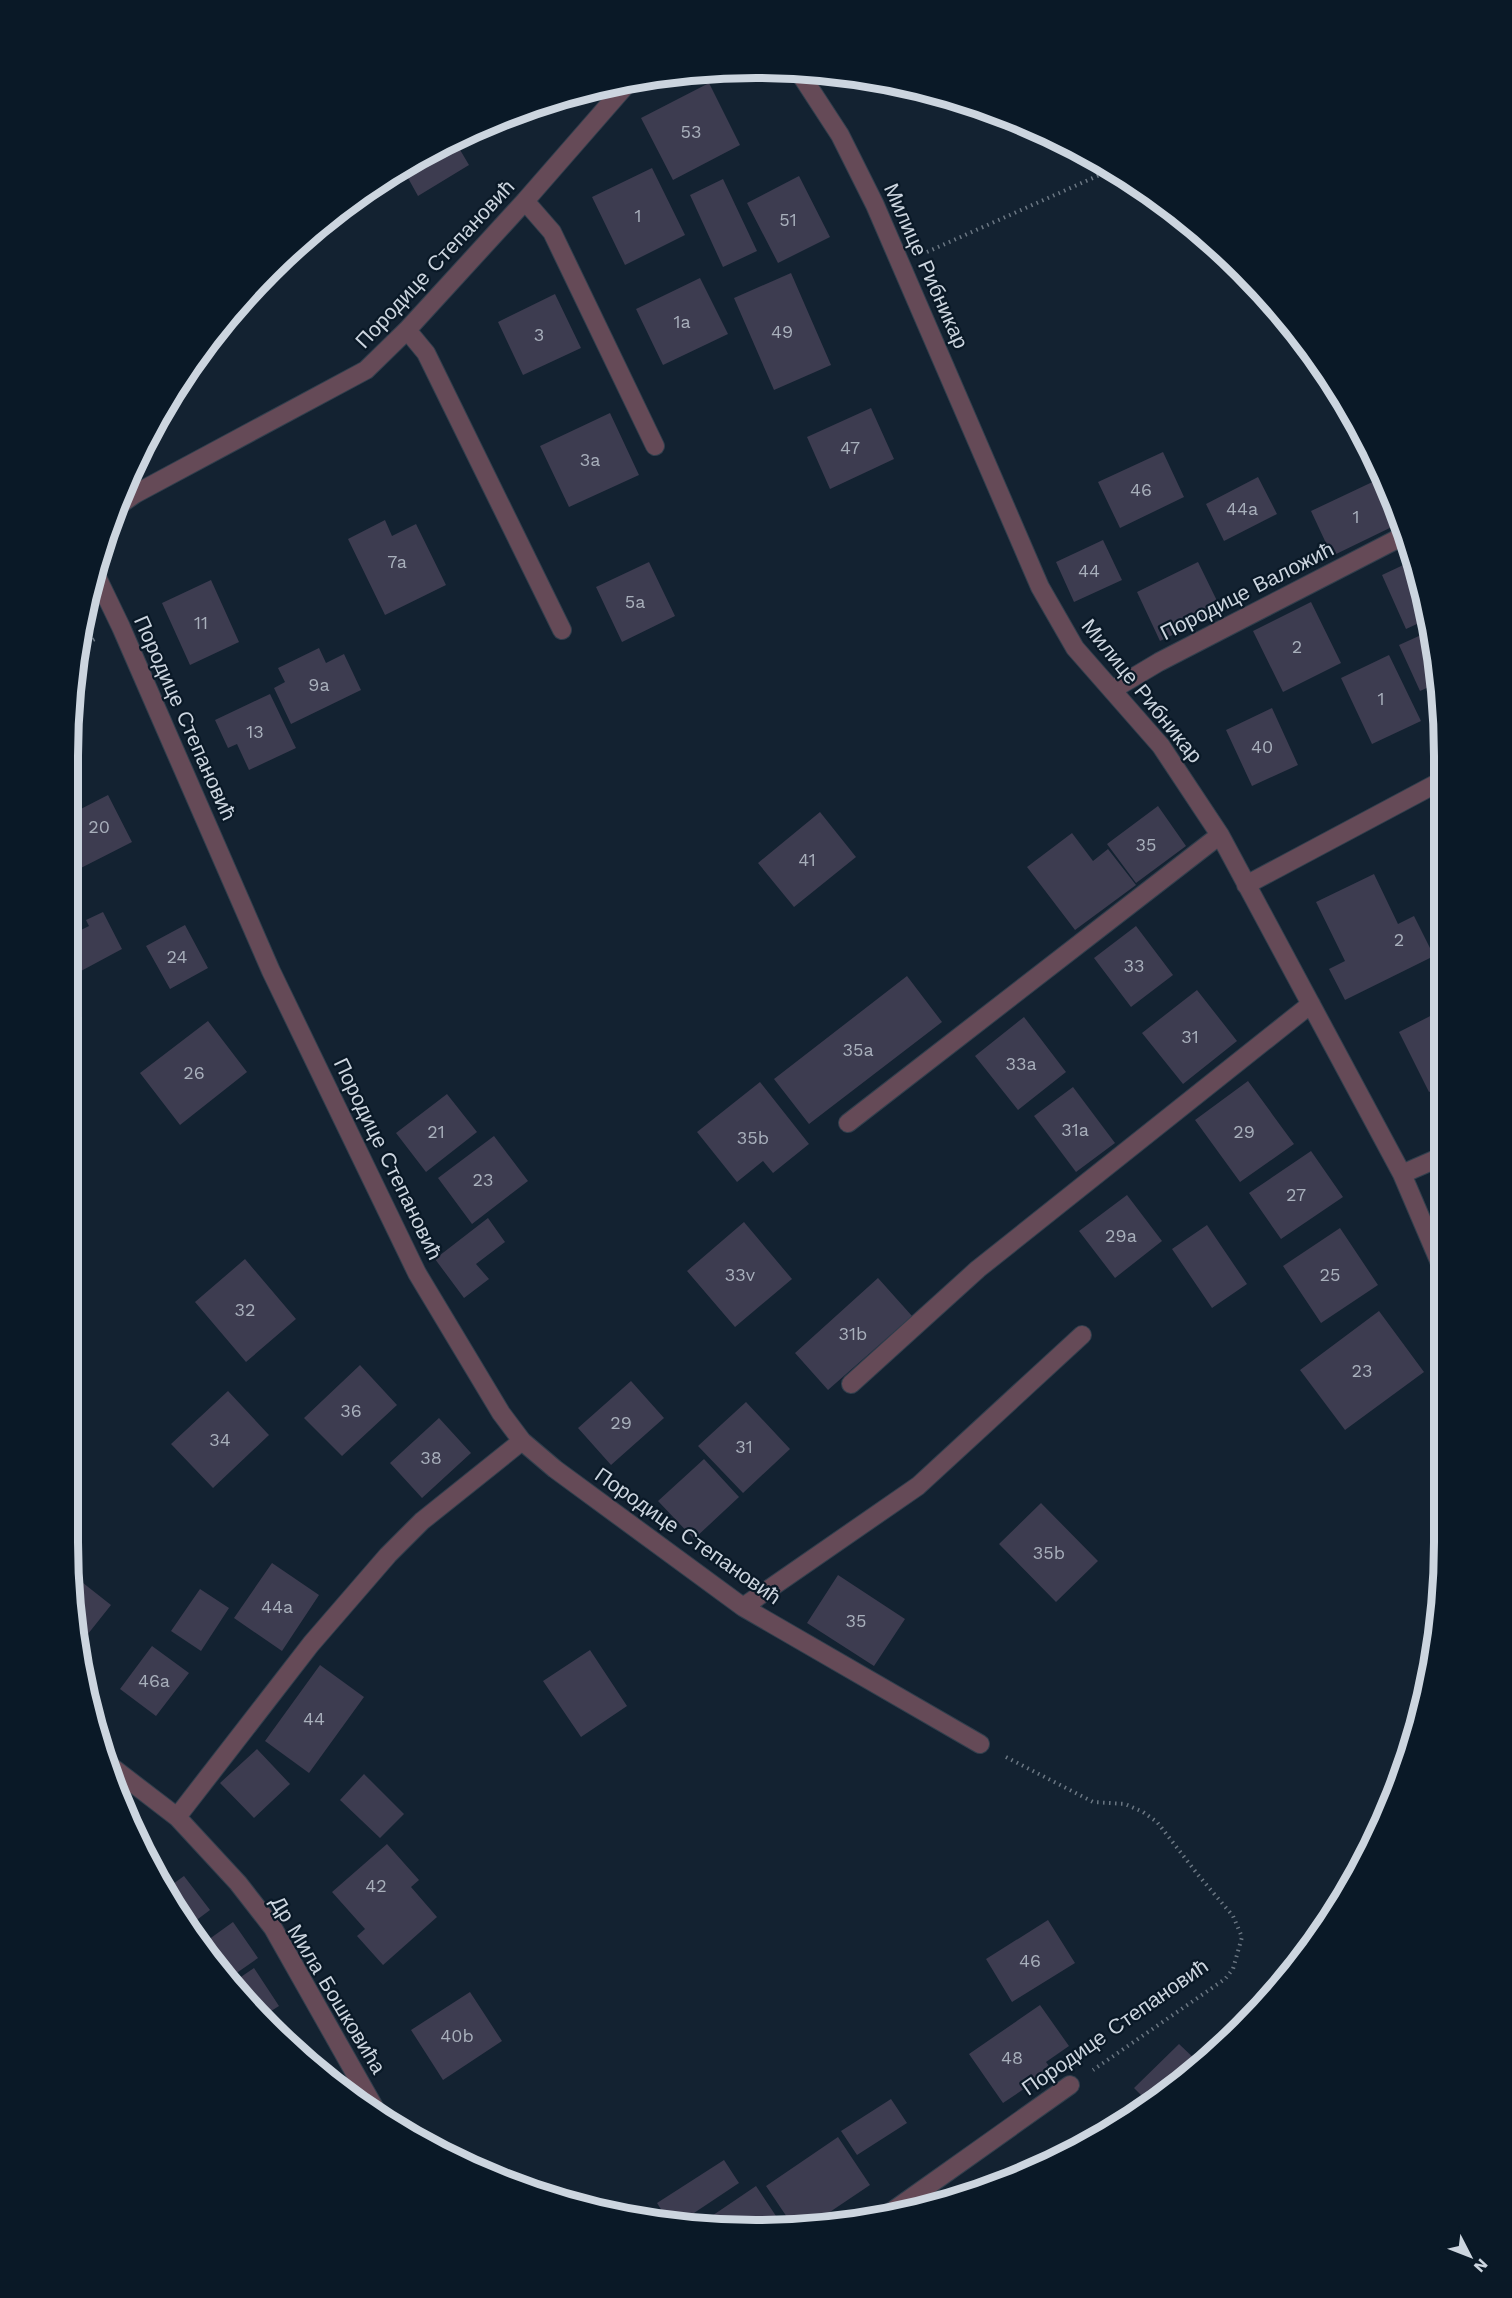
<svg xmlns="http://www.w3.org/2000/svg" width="1512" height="2298" font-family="'Work Sans',sans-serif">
<rect width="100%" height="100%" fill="#132231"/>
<path fill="#3d3c50" d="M709,83L740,145L673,180L641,118Z
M453,138L469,165L418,196L403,169Z
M652,168L685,235L625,265L592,197Z
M799,176L830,237L778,263L747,203Z
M723,179L757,251L723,267L690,195Z
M791,273L831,365L774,390L734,298Z
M700,278L728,334L663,365L636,309Z
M555,294L581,348L523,375L498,322Z
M871,408L894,459L830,489L807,437Z
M610,413L639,475L569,507L540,446Z
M1163,452L1184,497L1120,528L1098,482Z
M1258,477L1277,514L1224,541L1206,504Z
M1383,477L1400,523L1332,556L1311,511Z
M385,520L392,536L416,524L446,585L385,615L348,539Z
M1103,540L1122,580L1074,602L1056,562Z
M1414,560L1421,578L1428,619L1406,629L1382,575Z
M649,562L675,616L622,642L596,587Z
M1198,562L1222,611L1160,641L1137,592Z
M211,580L239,642L190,665L162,603Z
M1311,602L1341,663L1283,692L1253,631Z
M1430,631L1438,683L1420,691L1399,645Z
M319,648L326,663L344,654L361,690L291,724L274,688L285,682L278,668Z
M1389,655L1421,721L1372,744L1341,678Z
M270,694L296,748L249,770L237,744L228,748L215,720Z
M1272,708L1298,765L1252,786L1226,730Z
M108,795L132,842L73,872V813Z
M1158,806L1186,846L1136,883L1107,844Z
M820,812L856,857L794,907L758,863Z
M1072,833L1093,861L1108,849L1136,885L1075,930L1027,867Z
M1374,874L1398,924L1414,916L1434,956L1345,1000L1329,969L1345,961L1316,902Z
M103,912L122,949L81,971L73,956V934L89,926L86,920Z
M185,925L208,968L170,989L146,946Z
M1136,926L1173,975L1131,1007L1094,958Z
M907,976L942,1022L809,1124L774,1079Z
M1197,990L1237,1041L1183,1084L1142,1033Z
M1442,1010L1441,1085L1429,1092L1399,1032Z
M1024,1017L1066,1072L1018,1110L975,1056Z
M208,1021L247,1072L180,1125L140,1073Z
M1248,1081L1294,1144L1240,1182L1195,1120Z
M760,1082L809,1144L773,1173L763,1161L737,1182L697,1132Z
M1073,1087L1115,1143L1076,1172L1034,1116Z
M447,1094L477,1132L426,1172L396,1133Z
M494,1136L528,1181L472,1224L438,1178Z
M1311,1151L1343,1197L1281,1239L1249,1193Z
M1127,1195L1162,1241L1115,1278L1079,1231Z
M488,1218L505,1242L476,1264L489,1279L464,1298L435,1259Z
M744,1222L792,1279L735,1327L687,1271Z
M1207,1225L1247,1284L1212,1308L1172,1249Z
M1340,1228L1378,1285L1321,1323L1283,1266Z
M245,1259L296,1319L246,1362L195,1302Z
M878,1278L912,1316L828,1390L795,1353Z
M1379,1311L1424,1372L1345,1430L1300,1370Z
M360,1365L397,1405L342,1456L304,1418Z
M631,1381L664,1418L611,1465L578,1428Z
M228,1391L269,1435L213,1488L171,1444Z
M746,1402L790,1449L743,1493L698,1446Z
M439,1418L471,1453L422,1498L390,1463Z
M704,1459L739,1497L694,1539L658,1501Z
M1041,1503L1098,1561L1056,1602L999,1544Z
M272,1563L319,1595L282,1651L234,1618Z
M838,1575L905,1619L874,1666L807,1623Z
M78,1579L111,1605L84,1639L73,1630V1585Z
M200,1589L229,1608L201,1651L171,1631Z
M152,1646L189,1673L156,1716L120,1689Z
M590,1650L627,1706L581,1737L543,1681Z
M320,1665L364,1697L309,1773L265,1741Z
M257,1749L290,1784L254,1818L220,1783Z
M364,1774L404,1814L380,1838L340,1800Z
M387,1844L419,1880L411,1887L437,1917L383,1965L357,1936L365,1929L332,1892Z
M184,1876L210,1910L186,1928L166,1889Z
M1048,1920L1075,1963L1012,2002L986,1959Z
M233,1922L258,1958L228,1979L201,1945Z
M254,1968L279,2006L260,2018L232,1983Z
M470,1992L502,2041L443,2080L411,2030Z
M1040,2005L1069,2046L1046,2062L1052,2070L1003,2103L969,2054Z
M1179,2044L1198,2062L1150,2104L1134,2088Z
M891,2099L907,2123L857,2155L841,2131Z
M838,2137L870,2185L809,2226H793L766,2186Z
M724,2160L739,2183L679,2223L668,2220L657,2203Z
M756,2186L780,2222L773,2227L711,2229L697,2226Z"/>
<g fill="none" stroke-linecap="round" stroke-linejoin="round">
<g stroke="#313f4d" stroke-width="20">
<path id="minor" d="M799,72L840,135L875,205L1040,587L1075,648L1161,746L1220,835L1402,1174L1440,1263
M525,201L552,232L655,446
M407,330L426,353L562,630
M118,506L135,494L366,370L407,330L525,201L628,83
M94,571L121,627L271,971L417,1273L501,1413L522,1441L555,1469L743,1607L980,1744
M1112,690L1159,662L1405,535
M1246,885L1443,780
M848,1123L1220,835
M1402,1174L1441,1157
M851,1384L978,1269L1311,1004
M743,1607L918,1486L1082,1335
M104,1761L177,1817L238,1883L273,1928L378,2114
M177,1817L311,1644L388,1555L422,1521L522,1441
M884,2217L1070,2085"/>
</g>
<path stroke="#6b7783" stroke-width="4" stroke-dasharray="1.5 4.5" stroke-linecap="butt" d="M927,252L1113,169
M77,648L95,639
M1006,1757L1093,1802L1125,1804L1143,1812L1157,1822L1199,1876L1233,1916L1242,1937L1233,1969L1225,1979L1093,2070"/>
<use href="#minor" stroke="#654a57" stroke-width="18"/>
</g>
<g text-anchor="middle" stroke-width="4.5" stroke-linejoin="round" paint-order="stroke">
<g font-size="18" fill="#a8afbb">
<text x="691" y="138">53</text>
<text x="638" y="222">1</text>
<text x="788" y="226">51</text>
<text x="682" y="328">1a</text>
<text x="782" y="338">49</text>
<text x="539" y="341">3</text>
<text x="850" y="454">47</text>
<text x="590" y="466">3a</text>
<text x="1141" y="496">46</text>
<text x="1242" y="515">44a</text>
<text x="1356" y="523">1</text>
<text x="397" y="568">7a</text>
<text x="1089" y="577">44</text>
<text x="635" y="608">5a</text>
<text x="201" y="629">11</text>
<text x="1297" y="653">2</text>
<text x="319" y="691">9a</text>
<text x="1381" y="705">1</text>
<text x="255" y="738">13</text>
<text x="1262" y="753">40</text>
<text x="99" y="833">20</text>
<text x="1146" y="851">35</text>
<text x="807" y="866">41</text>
<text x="1399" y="946">2</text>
<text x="177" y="963">24</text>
<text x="1134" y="972">33</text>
<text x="1190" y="1043">31</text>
<text x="858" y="1056">35a</text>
<text x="1021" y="1070">33a</text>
<text x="194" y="1079">26</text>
<text x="1075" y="1136">31a</text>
<text x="436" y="1138">21</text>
<text x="1244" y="1138">29</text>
<text x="753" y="1144">35b</text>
<text x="483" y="1186">23</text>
<text x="1296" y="1201">27</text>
<text x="1121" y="1242">29a</text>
<text x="740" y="1281">33v</text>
<text x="1330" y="1281">25</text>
<text x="245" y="1316">32</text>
<text x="853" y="1340">31b</text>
<text x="1362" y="1377">23</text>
<text x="351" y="1417">36</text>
<text x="621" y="1429">29</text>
<text x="220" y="1446">34</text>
<text x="744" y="1453">31</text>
<text x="431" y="1464">38</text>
<text x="1049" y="1559">35b</text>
<text x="277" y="1613">44a</text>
<text x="856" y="1627">35</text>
<text x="154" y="1687">46a</text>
<text x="314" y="1725">44</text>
<text x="376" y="1892">42</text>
<text x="1030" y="1967">46</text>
<text x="457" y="2042">40b</text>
<text x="1012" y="2064">48</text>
</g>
<g font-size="21" fill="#ccd5df" stroke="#0a1927">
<text transform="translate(435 264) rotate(-47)" y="7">Породице Степановић</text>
<text transform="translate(926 266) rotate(66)" y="7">Милице Рибникар</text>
<text transform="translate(1247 591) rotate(-27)" y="7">Породице Валожић</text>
<text transform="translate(1142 691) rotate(51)" y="7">Милице Рибникар</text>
<text transform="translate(185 718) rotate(66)" y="7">Породице Степановић</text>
<text transform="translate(388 1159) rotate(64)" y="7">Породице Степановић</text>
<text transform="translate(688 1536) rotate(35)" y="7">Породице Степановић</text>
<text transform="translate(328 1985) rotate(59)" y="7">Др Мила Бошковића</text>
<text transform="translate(1115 2027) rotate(-35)" y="7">Породице Степановић</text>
</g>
</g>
<path d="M0 0H1512V2298H0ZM756 78H756A678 678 0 0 1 1434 756V1542A678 678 0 0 1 756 2220H756A678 678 0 0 1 78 1542V756A678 678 0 0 1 756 78Z" fill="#0a1927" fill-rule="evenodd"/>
<path fill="none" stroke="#ccd5df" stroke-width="8" d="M756 78H756A678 678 0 0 1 1434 756V1542A678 678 0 0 1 756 2220H756A678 678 0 0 1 78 1542V756A678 678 0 0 1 756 78Z"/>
<g transform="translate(1470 2256) rotate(132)" stroke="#0a1927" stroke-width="4.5" paint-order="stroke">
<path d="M0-4.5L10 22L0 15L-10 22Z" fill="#ccd5df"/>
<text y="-9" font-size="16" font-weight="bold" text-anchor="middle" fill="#ccd5df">N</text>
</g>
</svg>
